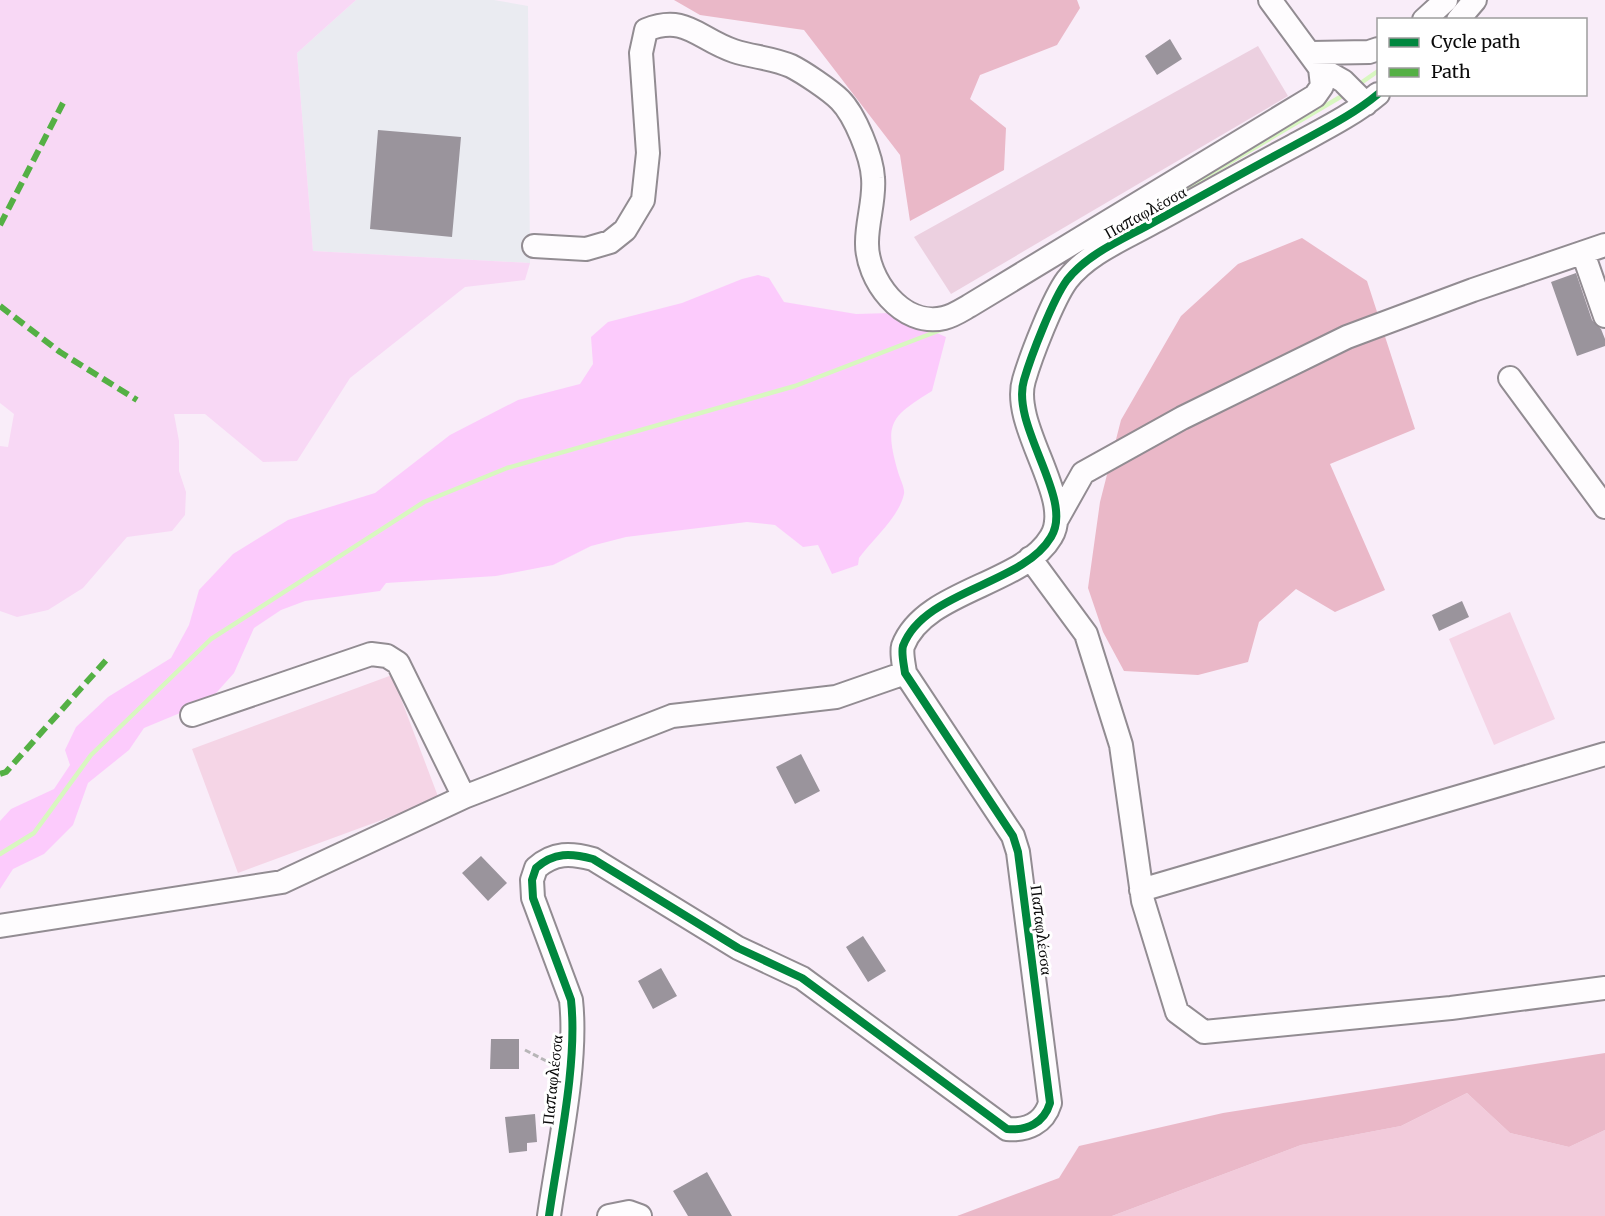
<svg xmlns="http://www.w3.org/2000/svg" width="1605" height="1216" font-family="Merriweather,serif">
<rect width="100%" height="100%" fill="#f9edf9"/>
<path fill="#eaebf1" d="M356,0H494L528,6L530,263L313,251L297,53Z"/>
<path fill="#f8d8f5" d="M0,0H356L297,53L313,251L530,263L525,280L465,287L350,378L297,461L263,462L205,414H174L179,441V471L186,492L185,515L172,531L127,537L83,588L48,610L17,617L0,611V446L8,447L14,414L0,403Z"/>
<path fill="#f2cbdb" d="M1467,1093L1510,1133L1569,1147L1605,1130V1216H1112L1301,1145L1401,1126Z"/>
<path fill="#eab8c8" d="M674,0H1077L1080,8L1057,45L980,75L970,99L1006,128L1004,170L910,221L900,155L804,30L700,15Z
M1302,238L1367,281L1415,429L1330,464L1385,590L1335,612L1296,589L1259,622L1248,662L1198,675L1124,671L1103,632L1088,588L1100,502L1121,420L1181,316L1238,264Z
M1605,1053V1130L1569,1147L1510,1133L1467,1093L1401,1126L1301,1145L1112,1216H957L1059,1178L1079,1146L1223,1113Z"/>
<path fill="#fccbfc" d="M758,275L769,278L784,302L856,314L891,313L946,337L932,391C890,417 884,423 898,472C900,479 905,488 904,494C899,517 873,539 859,558L858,565L832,574L818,545L803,547L775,525L747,522L626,537L591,546L553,565L496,576L386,583L380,591L305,601L281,610L254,628L234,673L209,701L144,728L129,750L88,783L73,825L44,854L13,869L0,889V821L11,809L54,789L70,765L65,750L76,727L108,697L171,658L189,625L199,590L233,554L288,520L375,493L450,435L518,400L580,384L593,364L591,337L608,322L682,303L742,279Z"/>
<path fill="#ecd0e0" d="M1258,46L1288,96L951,294L914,237Z"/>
<path fill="#f5d5e6" d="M1510,612L1555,719L1494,745L1449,639Z
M392,675L439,799L238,873L192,749Z"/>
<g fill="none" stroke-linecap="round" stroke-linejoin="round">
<path stroke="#d8f7c0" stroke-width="4.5" d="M1453,8L1459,0
M1358,85L1378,71
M1127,223L1347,93
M0,854L34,833L91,755L211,639L424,502L507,468L795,386L951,326"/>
</g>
<path fill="#9a949c" d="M1170,39L1182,59L1157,75L1145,56Z
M378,130L461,137L452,237L370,229Z
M1576,273L1592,320L1601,329L1605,339V346L1577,356L1551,282Z
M1462,601L1469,617L1439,631L1432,615Z
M801,754L820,791L795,804L776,767Z
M481,856L507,883L488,901L462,873Z
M863,936L886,971L868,982L846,947Z
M661,968L677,996L653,1009L638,981Z
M491,1039H519V1069H490Z
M535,1114L537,1142L527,1143V1151L509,1153L505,1117Z
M707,1172L732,1216H688L673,1191Z"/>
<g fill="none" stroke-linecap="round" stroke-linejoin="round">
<g stroke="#928c92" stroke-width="26">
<path id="minor" d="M1424,20L1446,0
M1458,20L1475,0
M1311,53L1369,52L1378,49
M1320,68L1343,81L1366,104
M534,246L586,249L610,242L625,230L643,200L648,153L641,53L646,30C686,14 698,39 734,51C752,57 773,58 791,66C803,72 830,90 840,100C855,115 872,157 873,178C875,199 867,221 867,242C866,279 902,328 944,318C953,316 962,310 969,306L1315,96L1322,86L1320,68L1270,0
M1583,253L1605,316
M1510,378L1605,507
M1056,521L1083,473L1182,418L1347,337L1473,290L1605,245
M1030,558L1086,634L1121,745L1143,901L1177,1012L1204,1032L1451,1008L1605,988
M192,715L371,654L387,656L398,663L464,797
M1141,890L1605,754
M0,926L282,882L464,797L672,716L836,697L905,673
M549,1216C558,1152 578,1063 571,1000L533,898L532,880L536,868C554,852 571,853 593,859L738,948L802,978L1007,1129C1027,1131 1044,1123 1050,1103L1018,852L1013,836L905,673C904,665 901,653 903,646C924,590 1023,585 1051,537C1075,499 1010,426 1024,380C1031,356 1053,299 1067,280C1088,253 1124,239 1154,222C1200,197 1246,171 1293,146C1322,130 1353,115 1378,94
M609,1216L629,1212L640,1216"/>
</g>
<path stroke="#b7b5b7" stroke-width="3" stroke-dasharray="6 3" stroke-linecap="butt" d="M525,1050L554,1065"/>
<use href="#minor" stroke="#fefcfe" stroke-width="22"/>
<path stroke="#54b044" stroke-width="6" stroke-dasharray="12 6" stroke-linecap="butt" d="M0,225L63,103
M0,306L60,352L137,400
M0,774L6,772L109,657"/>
<g stroke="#fff" stroke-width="11">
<path id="cycleway" d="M549,1216C558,1152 578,1063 571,1000L533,898L532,880L536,868C554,852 571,853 593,859L738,948L802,978L1007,1129C1027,1131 1044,1123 1050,1103L1018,852L1013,836L905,673C904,665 901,653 903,646C924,590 1023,585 1051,537C1075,499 1010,426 1024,380C1031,356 1053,299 1067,280C1088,253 1124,239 1154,222C1200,197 1246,171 1293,146C1322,130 1353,115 1378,94"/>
</g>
<use href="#cycleway" stroke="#00873e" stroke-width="8"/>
</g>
<g text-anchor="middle" stroke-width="6" stroke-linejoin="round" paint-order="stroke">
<g font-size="16" fill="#0a0a0a" stroke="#fff">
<text transform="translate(1145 212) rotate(-29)" y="6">Παπαφλέσσα</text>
<text transform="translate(1042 930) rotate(83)" y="6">Παπαφλέσσα</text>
<text transform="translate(552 1080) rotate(-84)" y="6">Παπαφλέσσα</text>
</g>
</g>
<rect x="1377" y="18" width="210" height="78" fill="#ffffff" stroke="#9d9d9d" stroke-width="1.5"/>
<rect x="1389" y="38" width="30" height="9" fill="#00873e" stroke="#9d9d9d" stroke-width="1.5"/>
<text x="1431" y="48" font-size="18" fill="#0a0a0a">Cycle path</text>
<rect x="1389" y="68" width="30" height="9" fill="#54b044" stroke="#9d9d9d" stroke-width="1.5"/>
<text x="1431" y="78" font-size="18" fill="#0a0a0a">Path</text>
</svg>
